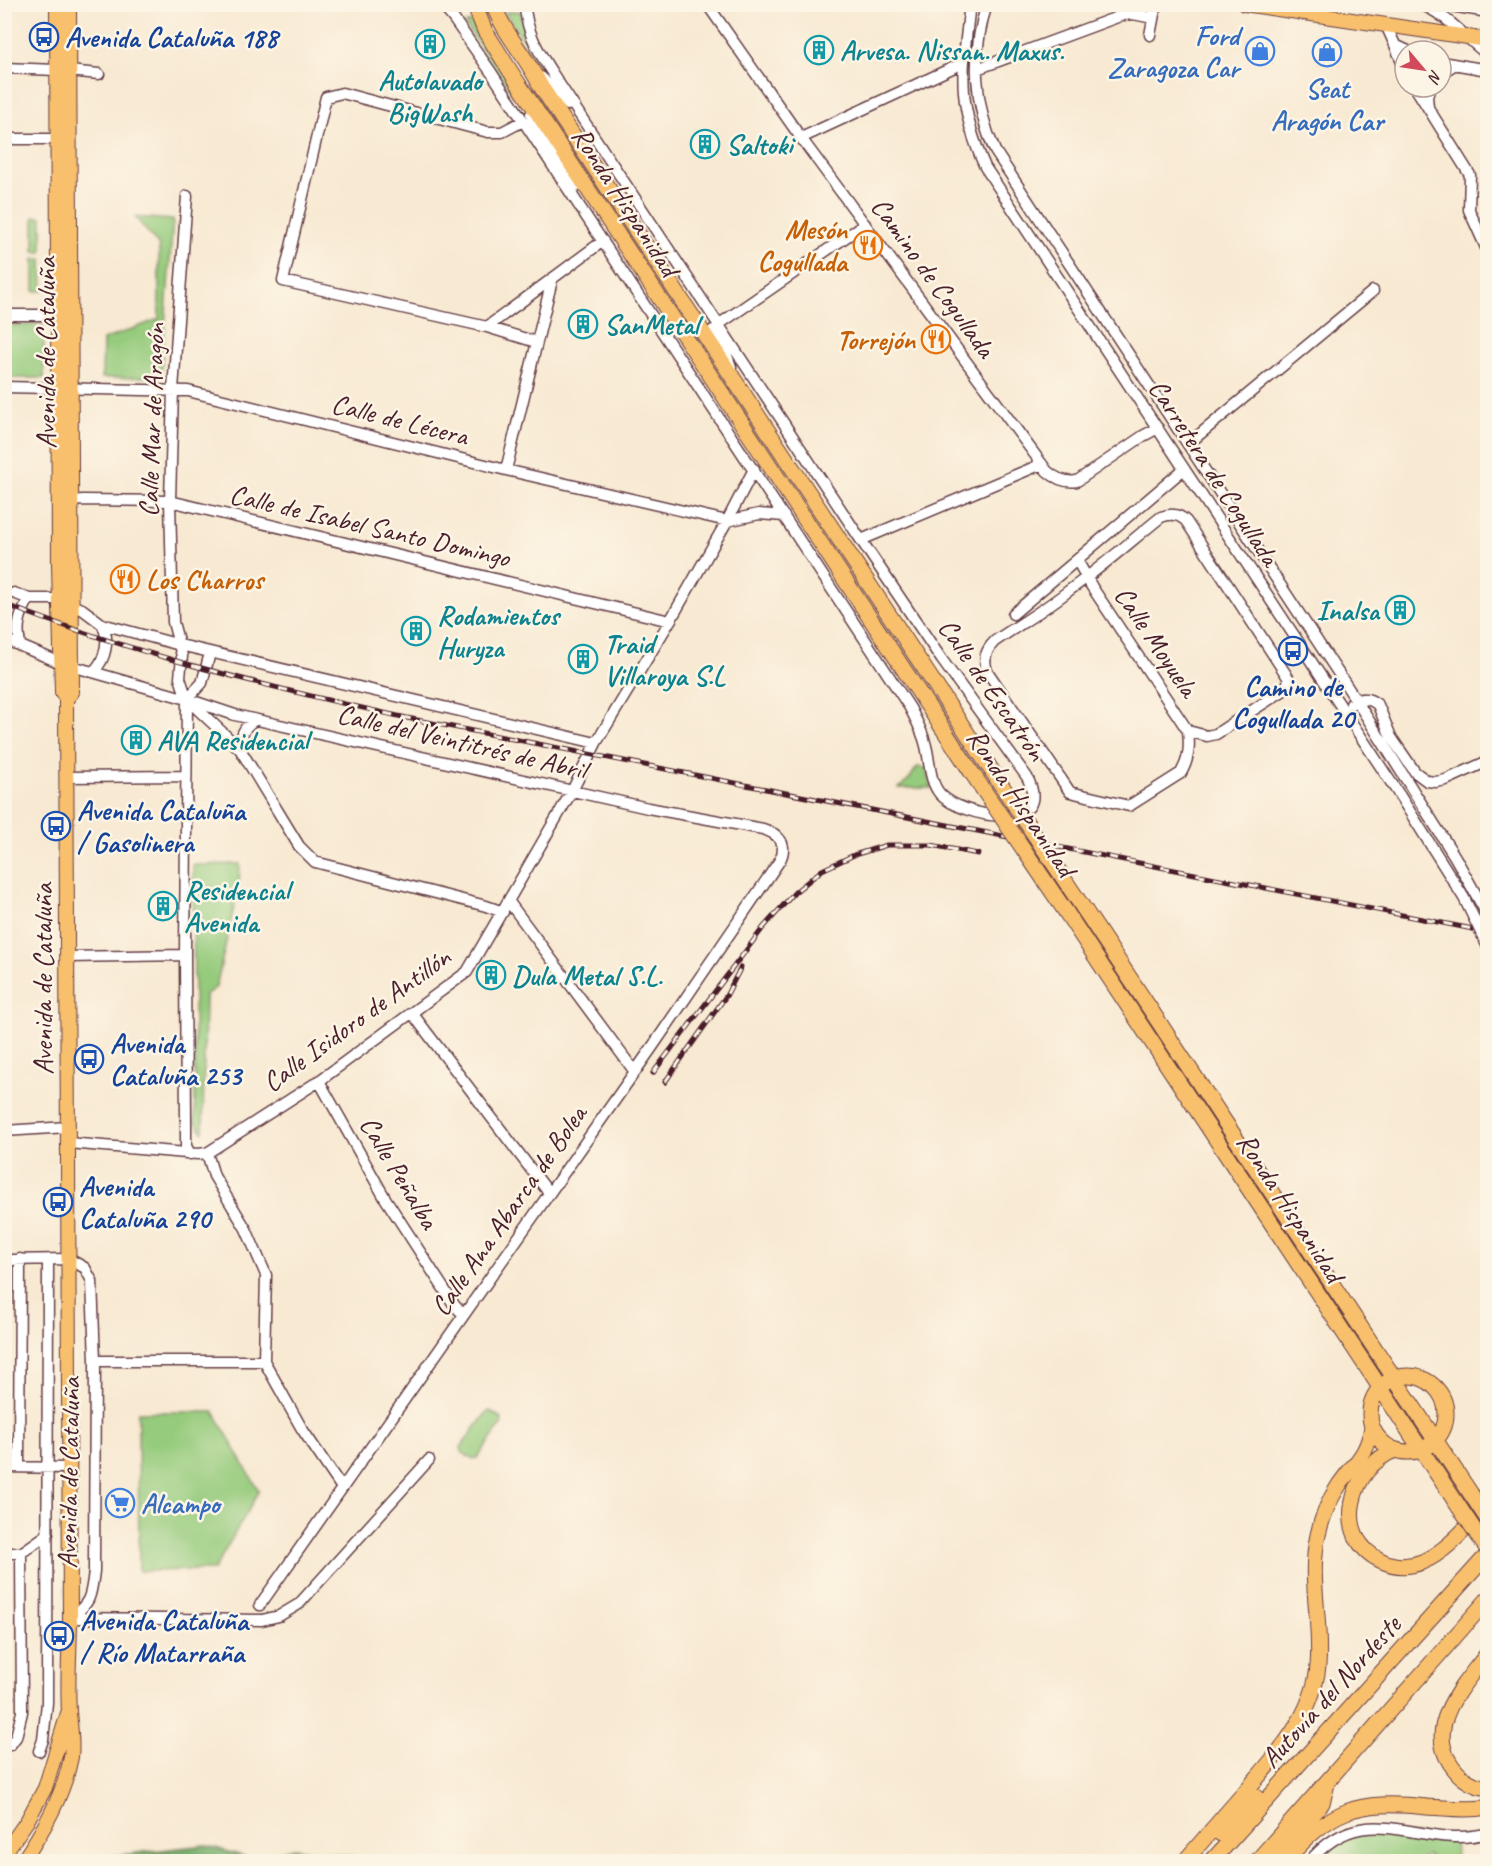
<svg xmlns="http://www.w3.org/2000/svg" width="1492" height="1866" font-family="Caveat,sans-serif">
<rect width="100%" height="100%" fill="#fcf5e5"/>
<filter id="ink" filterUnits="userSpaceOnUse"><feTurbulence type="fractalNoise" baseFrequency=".0167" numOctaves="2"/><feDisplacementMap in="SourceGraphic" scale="12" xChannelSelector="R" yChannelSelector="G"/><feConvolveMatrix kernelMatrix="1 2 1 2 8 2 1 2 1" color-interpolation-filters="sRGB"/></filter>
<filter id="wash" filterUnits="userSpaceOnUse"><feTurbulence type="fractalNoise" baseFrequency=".008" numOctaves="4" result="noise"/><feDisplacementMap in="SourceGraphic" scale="24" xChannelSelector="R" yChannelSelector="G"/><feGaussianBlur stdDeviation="1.35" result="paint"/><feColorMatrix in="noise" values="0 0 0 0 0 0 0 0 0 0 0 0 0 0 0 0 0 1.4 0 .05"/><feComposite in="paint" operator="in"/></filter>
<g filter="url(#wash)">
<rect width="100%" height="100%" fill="#f8e9d2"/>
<path fill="#95cb7c" stroke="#707554" stroke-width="1.5" d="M520,11L527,40L546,73L544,74L505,12Z
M474,21L516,93V96H513L465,24Z
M34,217H42V252H34Z
M135,217L173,220L161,377L102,378L103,340L159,319V246Z
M34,259H42L43,291H34Z
M5,325H44V378H5Z
M917,767L926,768L931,788H899L910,778Z
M240,864L239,885L216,987L205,995L203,1132L195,1122L193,865Z
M490,1411L501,1418L502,1424L477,1458L473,1460L462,1452L461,1447L487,1412Z
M138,1412H214L259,1491L214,1570L139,1571Z
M1347,1831L1455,1836L1456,1861H1435L1427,1855L1418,1861L1309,1862Z"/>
<path fill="#78af6c" stroke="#61674c" stroke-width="1.5" d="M205,1845L253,1859L294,1848L380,1861H67Z"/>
</g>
<g filter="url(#ink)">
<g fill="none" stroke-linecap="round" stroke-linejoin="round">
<g stroke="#643d44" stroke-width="13">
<path id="minor" d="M441,4L453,18L491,72L910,708C916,720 923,732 926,746C930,761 929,781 940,794C962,818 1056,834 1027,777L942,660L861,540L558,82C543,59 525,33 525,4
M707,4L801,138L1047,471C1056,479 1065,483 1077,481L1143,436L1158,428
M970,4C962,72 956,102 985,167L1400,796
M987,4C971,53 974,105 995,151L1356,700L1455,857L1488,916
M1420,4C1449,16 1463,36 1488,55
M1439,4L1488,12
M1386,25L1395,45L1408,51
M1150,35L1156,4
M1395,45L1405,70
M1441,62L1488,70
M4,68L57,70
M977,69L1123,15L1133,14L1153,18
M69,71L99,74
M1441,73L1454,65
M541,77L568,105
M1415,87L1470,175L1469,210L1488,252
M1428,107L1427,97L1430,87
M531,114L539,130L576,187
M523,121L502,132H488L342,93L326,97L283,281L487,327L536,342
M801,138L963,63
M4,139H58
M187,196L173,390L170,501L173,622L182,656L180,678L187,699L185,955L186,1123V1146L190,1154
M4,315H58
M718,325L865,224
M487,327L603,241
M713,330L726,353L731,367
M4,387L188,391L506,470L727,521L759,514L784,516
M1188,444L1373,291
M506,470L552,280
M67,505L71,501L83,500L170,501L670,621
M861,540L1042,464
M1077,560L1092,587L1188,731C1190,747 1189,759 1181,773L1129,806L1070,792L987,671C983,658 986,650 995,641C1020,624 1047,608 1071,589C1102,567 1131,541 1161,517C1171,513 1179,514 1186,521L1289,679L1287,686L1284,690L1216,734L1207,736L1188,731
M14,593L29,599H55L82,609L102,624L180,645L596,743
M1013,614L1184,469
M4,639L61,663L187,699L235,715L648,808L763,829C779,834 788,844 780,860L653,1046L260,1605
M20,644C16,626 20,614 29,599
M94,671C106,659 110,639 102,624
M187,699L202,683L210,653
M191,703L240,749L299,846L315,862L486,906L503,912
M1351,704C1360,697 1369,697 1378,705L1391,737L1415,772L1427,781L1436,782L1446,780L1488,761
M240,749C241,735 243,727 255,720
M67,777L186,776
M509,902L635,1072
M67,957L185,955
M412,1013L549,1193
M319,1081L385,1198L455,1306L464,1315
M4,1131L68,1127
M68,1143L198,1154L207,1153L319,1081L467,972L572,791L596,743L670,621L727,521L754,469
M207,1153L214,1176L246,1229L266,1275L264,1361L302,1429L342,1488
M4,1260L69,1259L85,1268L92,1281L95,1361L94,1571C91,1596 91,1603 70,1618
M95,1361H264
M4,1467L69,1468
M19,1467L20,1259
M4,1553H21L48,1534
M70,1618L262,1620L279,1616L299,1604L429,1460
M4,1745H10L16,1737L22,1712L21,1553
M39,1751L43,1740L47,1703L48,1260
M1309,1862C1367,1793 1420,1852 1488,1833"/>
</g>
<g stroke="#643d44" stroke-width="16">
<path id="major" d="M1244,4L1488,40
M66,699L72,692V688L69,4
M4,1854L27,1821L45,1788L68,1713
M22,1862C44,1830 64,1795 71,1757C73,1741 70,1727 69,1711C67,1680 70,1649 70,1618L66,699L62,692L59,564L57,4"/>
</g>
<g stroke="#643d44" stroke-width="17">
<path id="highway" d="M474,4L485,31L516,80L972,773
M493,4C504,34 527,57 540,85L988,765
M1066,912L1459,1507
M1086,912L1471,1494
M1370 1414a38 38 0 1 1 76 0a38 38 0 1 1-76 0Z
M1395,1450C1350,1467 1331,1538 1382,1561C1395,1567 1409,1567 1422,1562C1448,1551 1468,1525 1488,1505
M1488,1653C1465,1683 1425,1724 1450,1763C1459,1777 1472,1786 1488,1788
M1221,1834L1256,1797
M1184,1862C1204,1839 1224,1816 1244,1793C1276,1756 1313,1717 1318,1666C1322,1622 1308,1578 1318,1535C1322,1517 1329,1500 1339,1485C1355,1462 1367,1456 1372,1427
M1211,1862L1488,1554
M1256,1862L1488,1599
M1270,1862L1322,1803L1327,1784
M1284,1862C1332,1808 1356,1800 1427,1807C1447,1808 1468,1811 1488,1807"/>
</g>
<use href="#minor" stroke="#fff" stroke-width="10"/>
<use href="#major" stroke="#f8bf6c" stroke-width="14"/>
<use href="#highway" stroke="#f8bf6c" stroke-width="15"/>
<g stroke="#4a1f2b" stroke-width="5">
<path id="rail" d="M4,604C135,654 271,688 407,718L1488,932
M653,1073L763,928L795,892L822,870L854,855L887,845H931L978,854
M665,1082L726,996L741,967"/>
</g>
<use href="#rail" stroke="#fcf5e5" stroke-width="3" stroke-dasharray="9" stroke-linecap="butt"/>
<g stroke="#643d44" stroke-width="13" stroke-linecap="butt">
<path id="minor-bridge" d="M1400,796L1464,898L1488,947"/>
</g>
<g stroke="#643d44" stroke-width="17" stroke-linecap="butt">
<path id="highway-bridge" d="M988,765L1086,912
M972,773L1066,912
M1471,1494L1488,1520
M1459,1507L1488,1550"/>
</g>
<use href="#minor-bridge" stroke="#fff" stroke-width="10"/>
<use href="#highway-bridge" stroke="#f8bf6c" stroke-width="15"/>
</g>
</g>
<defs>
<g id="bus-ring" transform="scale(1.5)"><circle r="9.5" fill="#fcf5e5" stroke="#1a4fb4" stroke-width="1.5"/><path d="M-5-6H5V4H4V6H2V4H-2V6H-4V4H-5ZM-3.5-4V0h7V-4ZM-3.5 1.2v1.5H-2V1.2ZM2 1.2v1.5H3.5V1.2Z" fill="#1a4fb4"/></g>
<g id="building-ring" transform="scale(1.5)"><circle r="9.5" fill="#fcf5e5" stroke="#0f9aa8" stroke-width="1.5"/><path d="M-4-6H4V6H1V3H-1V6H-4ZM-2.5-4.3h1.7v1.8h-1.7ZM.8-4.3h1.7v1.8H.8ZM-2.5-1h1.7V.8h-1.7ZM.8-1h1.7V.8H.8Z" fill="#0f9aa8"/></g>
<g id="shop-ring" transform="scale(1.5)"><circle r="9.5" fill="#fcf5e5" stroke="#3f7fe0" stroke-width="1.5"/><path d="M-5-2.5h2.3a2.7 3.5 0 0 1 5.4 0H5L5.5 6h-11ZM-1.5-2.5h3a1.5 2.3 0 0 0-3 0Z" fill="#3f7fe0"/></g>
<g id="restaurant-ring" transform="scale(1.5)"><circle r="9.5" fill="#fcf5e5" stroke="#e8710a" stroke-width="1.5"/><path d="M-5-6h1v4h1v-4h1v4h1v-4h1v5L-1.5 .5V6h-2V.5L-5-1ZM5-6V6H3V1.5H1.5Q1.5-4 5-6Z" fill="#e8710a"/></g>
<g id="supermarket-ring" transform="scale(1.5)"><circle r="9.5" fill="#fcf5e5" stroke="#3f7fe0" stroke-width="1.5"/><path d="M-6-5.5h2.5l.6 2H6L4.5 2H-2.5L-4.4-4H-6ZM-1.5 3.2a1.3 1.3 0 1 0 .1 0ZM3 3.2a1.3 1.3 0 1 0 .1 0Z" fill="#3f7fe0"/></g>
</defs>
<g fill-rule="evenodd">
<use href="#bus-ring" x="44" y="37"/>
<use href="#building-ring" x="430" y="44"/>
<use href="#building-ring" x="819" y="50"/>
<use href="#shop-ring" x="1260" y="51"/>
<use href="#shop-ring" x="1327" y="52"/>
<use href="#building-ring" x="705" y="144"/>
<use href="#restaurant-ring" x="868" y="245"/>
<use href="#building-ring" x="583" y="324"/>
<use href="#restaurant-ring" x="936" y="339"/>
<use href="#restaurant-ring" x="125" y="579"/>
<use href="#building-ring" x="1400" y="610"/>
<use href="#building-ring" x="416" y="631"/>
<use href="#bus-ring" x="1293" y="651"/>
<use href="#building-ring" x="583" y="659"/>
<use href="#building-ring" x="136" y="740"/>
<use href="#bus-ring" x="56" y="826"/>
<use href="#building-ring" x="163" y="906"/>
<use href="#building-ring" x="491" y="975"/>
<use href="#bus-ring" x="89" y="1059"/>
<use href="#bus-ring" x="58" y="1202"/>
<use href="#supermarket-ring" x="120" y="1503"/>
<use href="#bus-ring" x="59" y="1636"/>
</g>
<g text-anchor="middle" stroke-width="5" stroke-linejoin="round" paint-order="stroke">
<g font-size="28" font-weight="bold" fill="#366cbe" stroke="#fcf5e5" text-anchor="end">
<text x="1239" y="45">Ford<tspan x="1239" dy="32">Zaragoza Car</tspan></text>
<text x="1327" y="98" text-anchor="middle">Seat<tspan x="1327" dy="32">Aragón Car</tspan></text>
<text x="141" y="1513" text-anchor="start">Alcampo</text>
</g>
<g font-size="28" font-weight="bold" fill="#164399" stroke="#fcf5e5" text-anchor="start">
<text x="65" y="47">Avenida Cataluña 188</text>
<text x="1293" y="696" text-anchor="middle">Camino de<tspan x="1293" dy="32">Cogullada 20</tspan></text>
<text x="77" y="820">Avenida Cataluña<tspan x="77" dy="32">/ Gasolinera</tspan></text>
<text x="110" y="1053">Avenida<tspan x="110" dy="32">Cataluña 253</tspan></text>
<text x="79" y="1196">Avenida<tspan x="79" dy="32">Cataluña 290</tspan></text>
<text x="80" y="1630">Avenida Cataluña<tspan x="80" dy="32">/ Río Matarraña</tspan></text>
</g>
<g font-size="28" font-weight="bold" fill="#0d838f" stroke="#fcf5e5" text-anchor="start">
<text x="840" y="60">Arvesa. Nissan. Maxus.</text>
<text x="430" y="90" text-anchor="middle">Autolavado<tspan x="430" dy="32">BigWash</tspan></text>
<text x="726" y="154">Saltoki</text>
<text x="604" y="334">SanMetal</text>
<text x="1379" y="620" text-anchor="end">Inalsa</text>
<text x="437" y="625">Rodamientos<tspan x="437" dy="32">Huryza</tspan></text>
<text x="604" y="653">Traid<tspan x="604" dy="32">Villaroya S.L</tspan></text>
<text x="157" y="750">AVA Residencial</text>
<text x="184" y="900">Residencial<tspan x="184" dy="32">Avenida</tspan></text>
<text x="512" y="985">Dula Metal S.L.</text>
</g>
<g font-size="28" fill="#4a1f2b" stroke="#fcf5e5">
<text transform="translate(626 201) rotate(57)" y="10">Ronda Hispanidad</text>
<text transform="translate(934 277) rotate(54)" y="10">Camino de Cogullada</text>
<text transform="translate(45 353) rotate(-90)" y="10">Avenida de Cataluña</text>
<text transform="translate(400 419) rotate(14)" y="10">Calle de Lécera</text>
<text transform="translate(151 420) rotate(-88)" y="10">Calle Mar de Aragón</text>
<text transform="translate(1215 472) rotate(57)" y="10">Carretera de Cogullada</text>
<text transform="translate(370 525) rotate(13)" y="10">Calle de Isabel Santo Domingo</text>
<text transform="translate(1157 641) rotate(56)" y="10">Calle Moyuela</text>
<text transform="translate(993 689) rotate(55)" y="10">Calle de Escatrón</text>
<text transform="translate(462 741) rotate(13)" y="10">Calle del Veintitrés de Abril</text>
<text transform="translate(1022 802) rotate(56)" y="10">Ronda Hispanidad</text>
<text transform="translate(42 979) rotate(-90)" y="10">Avenida de Cataluña</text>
<text transform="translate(356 1019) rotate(-36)" y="10">Calle Isidoro de Antillón</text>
<text transform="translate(400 1172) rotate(59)" y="10">Calle Peñalba</text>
<text transform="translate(1291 1207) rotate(57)" y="10">Ronda Hispanidad</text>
<text transform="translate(508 1210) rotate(-55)" y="10">Calle Ana Abarca de Bolea</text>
<text transform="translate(68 1473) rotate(-89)" y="10">Avenida de Cataluña</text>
<text transform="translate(1330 1691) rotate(-48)" y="10">Autovía del Nordeste</text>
</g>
<g font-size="28" font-weight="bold" fill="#c56008" stroke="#fcf5e5" text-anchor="end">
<text x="847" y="239">Mesón<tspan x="847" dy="32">Cogullada</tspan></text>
<text x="915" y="349">Torrejón</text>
<text x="146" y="589" text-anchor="start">Los Charros</text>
</g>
</g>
<rect width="1492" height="1866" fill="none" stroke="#fcf5e5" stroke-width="24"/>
<g transform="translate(1423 69) rotate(119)"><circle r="28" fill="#fcf5e5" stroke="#b59f9b" stroke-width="1.5"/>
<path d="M0-4.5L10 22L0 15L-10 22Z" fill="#d1495b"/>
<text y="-9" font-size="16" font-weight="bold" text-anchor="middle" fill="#4a1f2b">N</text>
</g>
</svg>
